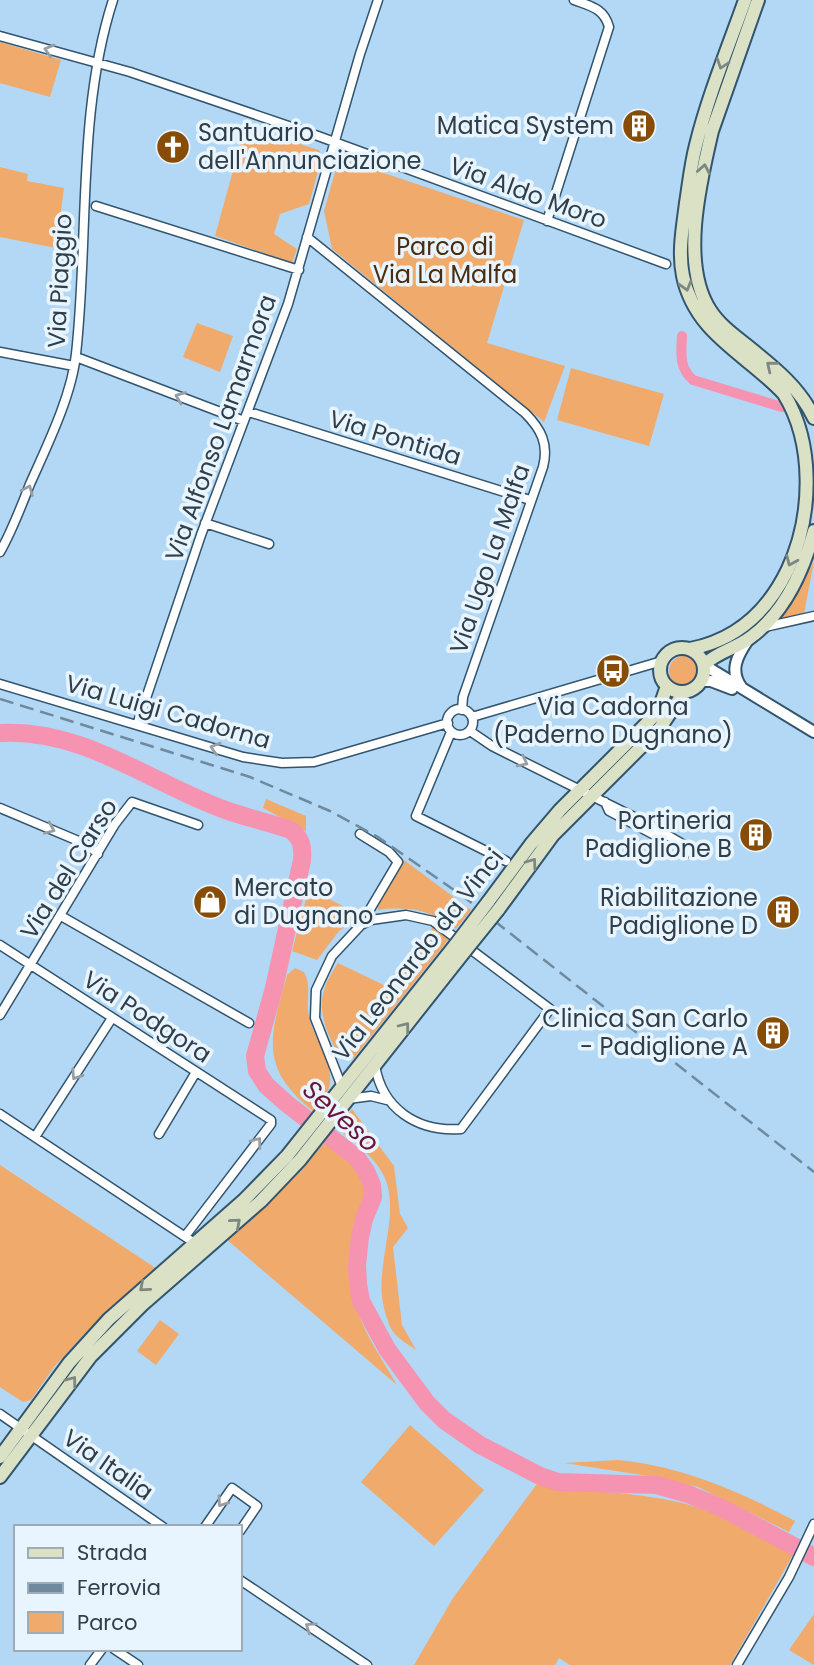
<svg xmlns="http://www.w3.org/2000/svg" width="814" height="1665" font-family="Poppins,sans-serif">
<rect width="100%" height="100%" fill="#b2d8f5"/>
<path fill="#f0aa6c" d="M0,42L61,60L50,97L0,83Z
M245,127L319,150L322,157L309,204L280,214L274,234L297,249L292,263L215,236Z
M339,158L524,220L487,343L565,366L544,422L332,249L324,211Z
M0,167L28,174L27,181L64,188L56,248L0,237Z
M197,323L233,336L220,372L183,357Z
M571,368L664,394L649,446L557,420Z
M814,561L804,614L780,621L778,618L801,586Z
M669 671a15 15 0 1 1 30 0a15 15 0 1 1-30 0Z
M266,799L306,816V831L263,808Z
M404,860L471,910L456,929C432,910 409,906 378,910L377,905Z
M309,888L361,916L339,931L317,960L292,951Z
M433,927L449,939L354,1058C337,1055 334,1048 328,1033C317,1005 321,988 338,963L392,989L404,965Z
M295,968L304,972C313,989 304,1001 310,1020C315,1039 333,1063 330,1083C329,1094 320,1103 313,1111C257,1067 271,1034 287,975Z
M352,1109L394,1166L400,1214L408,1228L393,1247L402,1325L416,1350C409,1345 400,1340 394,1333C389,1327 386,1316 384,1308C373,1265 403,1213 383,1174C373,1155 353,1142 337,1128Z
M326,1141C343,1155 372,1173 367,1200C365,1208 359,1216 356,1224C350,1245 349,1277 354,1299C361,1329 382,1359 397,1385L226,1239L268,1204Z
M0,1165L157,1269L87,1331L54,1367L31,1400L23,1402L0,1387Z
M160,1320L179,1334L156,1365L137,1351Z
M410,1425L484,1490L434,1546L361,1482Z
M618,1460C681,1466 739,1491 795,1521L789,1532L698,1487L655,1477L564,1463Z
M539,1481C589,1494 640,1491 690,1505C726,1515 759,1539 793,1555L730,1665H570L559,1658L555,1665H414L453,1598Z
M814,1614V1665L789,1650Z"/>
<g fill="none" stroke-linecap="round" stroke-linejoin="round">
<path stroke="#f593b0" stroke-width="10" d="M682,336C681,353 679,368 693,380L782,407"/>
<path stroke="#f593b0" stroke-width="18" d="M0,733C81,728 148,781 220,808C243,817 268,822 291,830C302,839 303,847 302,860L274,988L255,1056L257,1071L266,1085L286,1103L357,1158L366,1171L372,1185L373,1197L364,1219L360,1237L357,1265L358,1284L361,1301L387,1349L427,1403L444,1420L480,1445L540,1476L558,1482L657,1485L688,1494L722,1508L814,1557"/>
<g stroke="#32546d" stroke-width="11">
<path id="minor" d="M0,36L130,72L318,136L666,264
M96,206L299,270
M547,221L609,27C604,8 590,6 574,0
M307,237L525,413C541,429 549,444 543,467L463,697L462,710
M0,352L74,366
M76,357L244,421
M249,412L530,500
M205,523L269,544
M0,552C12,531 21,507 30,484C47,446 72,395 76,354C89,239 77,111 113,0
M765,627L814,616
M0,684L243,757L282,763L314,762L448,723
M447 722a13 13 0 1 1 26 0a13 13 0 1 1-26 0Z
M472,717L662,661
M137,725L201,535L288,304L360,54L378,0
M470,731L492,746L648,824L686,846L692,854
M451,732L416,816L506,861
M605,802L609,811L662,839L665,851
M0,808L88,845L98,854
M360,834L389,852L398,862L369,911L371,920
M61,916L249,1023
M0,945L271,1120V1124L186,1235
M0,1015L115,824L132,802L198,825
M342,1087L315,1018L316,990L332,956L361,925L371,920L406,915L433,921L550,1009L461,1129C417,1132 382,1109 375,1065
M348,1099L371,1096L387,1100
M0,1114L199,1246
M159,1134L196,1072
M35,1137L112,1018
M0,1414L163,1527
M205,1527L232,1488L257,1506L240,1531
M240,1580L367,1665
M114,1649L138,1665
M90,1665L102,1649
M737,1665L789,1577L814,1524"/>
</g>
<g stroke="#32546d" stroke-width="14">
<path id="tertiary" d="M704,665L814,732
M701,681H711L732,689
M742,688C729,671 737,656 748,640"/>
</g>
<g stroke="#32546d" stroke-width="16">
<path id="secondary" d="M758,0L712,131C700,182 680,264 710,310C719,324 732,334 745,344C772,366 799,386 814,418
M660 670a22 22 0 1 1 44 0a22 22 0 1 1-44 0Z
M690,649C736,640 768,611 788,569C813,515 814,443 784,394C747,354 695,334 683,276C678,252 683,227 686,203C689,184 691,164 696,145C708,96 728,48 745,0
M704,665C718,651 736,649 751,637C785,612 803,572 814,531
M488,902L531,844L560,810L658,712L667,686
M498,910L553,835L660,728L684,692
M0,1457L69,1363L109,1319L244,1200L287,1156L456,944
M0,1477L91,1356L142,1305L261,1201L300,1160L465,951"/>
</g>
<use href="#minor" stroke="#fff" stroke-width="8"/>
<use href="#tertiary" stroke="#fff" stroke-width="10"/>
<use href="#secondary" stroke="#dae1c5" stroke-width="12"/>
<path stroke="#6f8a9e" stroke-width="2.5" stroke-dasharray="14 7" stroke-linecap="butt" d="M0,699L250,777L330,811L378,837L464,897L814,1172"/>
<g stroke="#32546d" stroke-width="16" stroke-linecap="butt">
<path id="secondary-bridge" d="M456,944L488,902
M465,951L498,910"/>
</g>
<use href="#secondary-bridge" stroke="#dae1c5" stroke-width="12"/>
</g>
<defs><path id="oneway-chevron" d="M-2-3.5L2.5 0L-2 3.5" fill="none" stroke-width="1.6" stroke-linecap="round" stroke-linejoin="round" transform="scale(1.75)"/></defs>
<g stroke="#979fa4">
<use href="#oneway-chevron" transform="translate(49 50) rotate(-164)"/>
<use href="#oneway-chevron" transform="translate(180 397) rotate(-159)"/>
<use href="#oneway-chevron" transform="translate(28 490) rotate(-67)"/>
<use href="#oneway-chevron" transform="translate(215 748) rotate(-163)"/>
<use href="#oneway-chevron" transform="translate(523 762) rotate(27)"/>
<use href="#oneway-chevron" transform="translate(50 829) rotate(23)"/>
<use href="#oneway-chevron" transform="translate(76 1075) rotate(123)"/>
<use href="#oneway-chevron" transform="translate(257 1142) rotate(-53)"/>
<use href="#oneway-chevron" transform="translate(222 1502) rotate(125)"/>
<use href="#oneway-chevron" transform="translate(310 1627) rotate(-146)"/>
</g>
<g stroke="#7c8881">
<use href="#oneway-chevron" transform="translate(722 64) rotate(109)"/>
<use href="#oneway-chevron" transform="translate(704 169) rotate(-80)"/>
<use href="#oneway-chevron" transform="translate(686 286) rotate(74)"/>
<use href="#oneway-chevron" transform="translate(771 366) rotate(-141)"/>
<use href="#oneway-chevron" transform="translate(791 561) rotate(113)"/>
<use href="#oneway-chevron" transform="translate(532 863) rotate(-54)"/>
<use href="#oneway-chevron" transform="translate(405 1027) rotate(-52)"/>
<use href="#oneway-chevron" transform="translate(236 1223) rotate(-41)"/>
<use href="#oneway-chevron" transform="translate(144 1287) rotate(139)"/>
<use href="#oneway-chevron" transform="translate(72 1381) rotate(-53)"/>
</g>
<defs>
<g id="building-disc" transform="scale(1.75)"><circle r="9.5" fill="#874c05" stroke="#e9f5fe"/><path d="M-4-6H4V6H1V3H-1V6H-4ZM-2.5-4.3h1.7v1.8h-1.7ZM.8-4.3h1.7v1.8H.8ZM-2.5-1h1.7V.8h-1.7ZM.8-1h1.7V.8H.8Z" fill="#fff"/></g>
<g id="church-disc" transform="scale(1.75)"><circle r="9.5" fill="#874c05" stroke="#e9f5fe"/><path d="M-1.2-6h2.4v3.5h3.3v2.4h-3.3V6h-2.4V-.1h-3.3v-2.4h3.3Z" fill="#fff"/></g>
<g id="bus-disc" transform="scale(1.75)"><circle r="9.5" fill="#874c05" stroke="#e9f5fe"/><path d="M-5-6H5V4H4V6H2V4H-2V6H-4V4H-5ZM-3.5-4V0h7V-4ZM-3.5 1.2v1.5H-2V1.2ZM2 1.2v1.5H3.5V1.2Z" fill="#fff"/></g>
<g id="shop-disc" transform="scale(1.75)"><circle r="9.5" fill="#874c05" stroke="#e9f5fe"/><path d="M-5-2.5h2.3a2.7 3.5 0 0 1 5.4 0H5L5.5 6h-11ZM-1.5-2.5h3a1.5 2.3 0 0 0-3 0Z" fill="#fff"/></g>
</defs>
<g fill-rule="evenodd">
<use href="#building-disc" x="639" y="126"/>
<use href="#church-disc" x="173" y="147"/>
<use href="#bus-disc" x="613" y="671"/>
<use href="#building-disc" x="756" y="835"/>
<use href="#shop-disc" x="210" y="902"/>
<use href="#building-disc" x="783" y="912"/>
<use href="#building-disc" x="773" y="1033"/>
</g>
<g text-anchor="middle" stroke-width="7" stroke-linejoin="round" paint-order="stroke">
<g font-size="24" fill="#2f3f4a" stroke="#e9f5fe" text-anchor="end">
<text x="614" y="134">Matica System</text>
<text x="198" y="141" text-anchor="start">Santuario<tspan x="198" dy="28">dell'Annunciazione</tspan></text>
<text x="613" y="715" text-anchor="middle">Via Cadorna<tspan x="613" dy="28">(Paderno Dugnano)</tspan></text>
<text x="732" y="829">Portineria<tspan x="732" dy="28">Padiglione B</tspan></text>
<text x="234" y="896" text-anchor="start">Mercato<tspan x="234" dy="28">di Dugnano</tspan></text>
<text x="758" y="906">Riabilitazione<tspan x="758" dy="28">Padiglione D</tspan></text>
<text x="748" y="1027">Clinica San Carlo<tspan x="748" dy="28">- Padiglione A</tspan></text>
</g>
<g font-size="24" fill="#2f3f4a" stroke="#e9f5fe">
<text transform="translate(528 193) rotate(20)" y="8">Via Aldo Moro</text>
<text transform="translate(60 281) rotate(-87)" y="8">Via Piaggio</text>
<text transform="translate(221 428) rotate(-70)" y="8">Via Alfonso Lamarmora</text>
<text transform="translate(395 438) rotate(17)" y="8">Via Pontida</text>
<text transform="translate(490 559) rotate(-71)" y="8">Via Ugo La Malfa</text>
<text transform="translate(168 712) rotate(16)" y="8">Via Luigi Cadorna</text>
<text transform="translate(69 869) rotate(-58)" y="8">Via del Carso</text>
<text transform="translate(418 955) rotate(-52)" y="8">Via Leonardo da Vinci</text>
<text transform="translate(147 1017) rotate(33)" y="8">Via Podgora</text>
<text transform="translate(108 1465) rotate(35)" y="8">Via Italia</text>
</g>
<g font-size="24" fill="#4a2c0f" stroke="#e9f5fe">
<text x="445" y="255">Parco di<tspan x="445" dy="28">Via La Malfa</tspan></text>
</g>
<g font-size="26" font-style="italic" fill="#6a1537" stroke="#e9f5fe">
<text transform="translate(341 1116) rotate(42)" y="9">Seveso</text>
</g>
</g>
<rect x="14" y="1525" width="228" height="126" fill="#e9f5fe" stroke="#9facb6" stroke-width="2"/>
<rect x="28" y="1548" width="35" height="10" fill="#dae1c5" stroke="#9facb6" stroke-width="2"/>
<text x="77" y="1560" font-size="21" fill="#2f3f4a">Strada</text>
<rect x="28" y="1583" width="35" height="10" fill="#6f8a9e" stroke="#9facb6" stroke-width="2"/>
<text x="77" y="1595" font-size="21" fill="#2f3f4a">Ferrovia</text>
<rect x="28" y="1612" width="35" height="21" fill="#f0aa6c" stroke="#9facb6" stroke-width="2"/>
<text x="77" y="1630" font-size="21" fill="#2f3f4a">Parco</text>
</svg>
